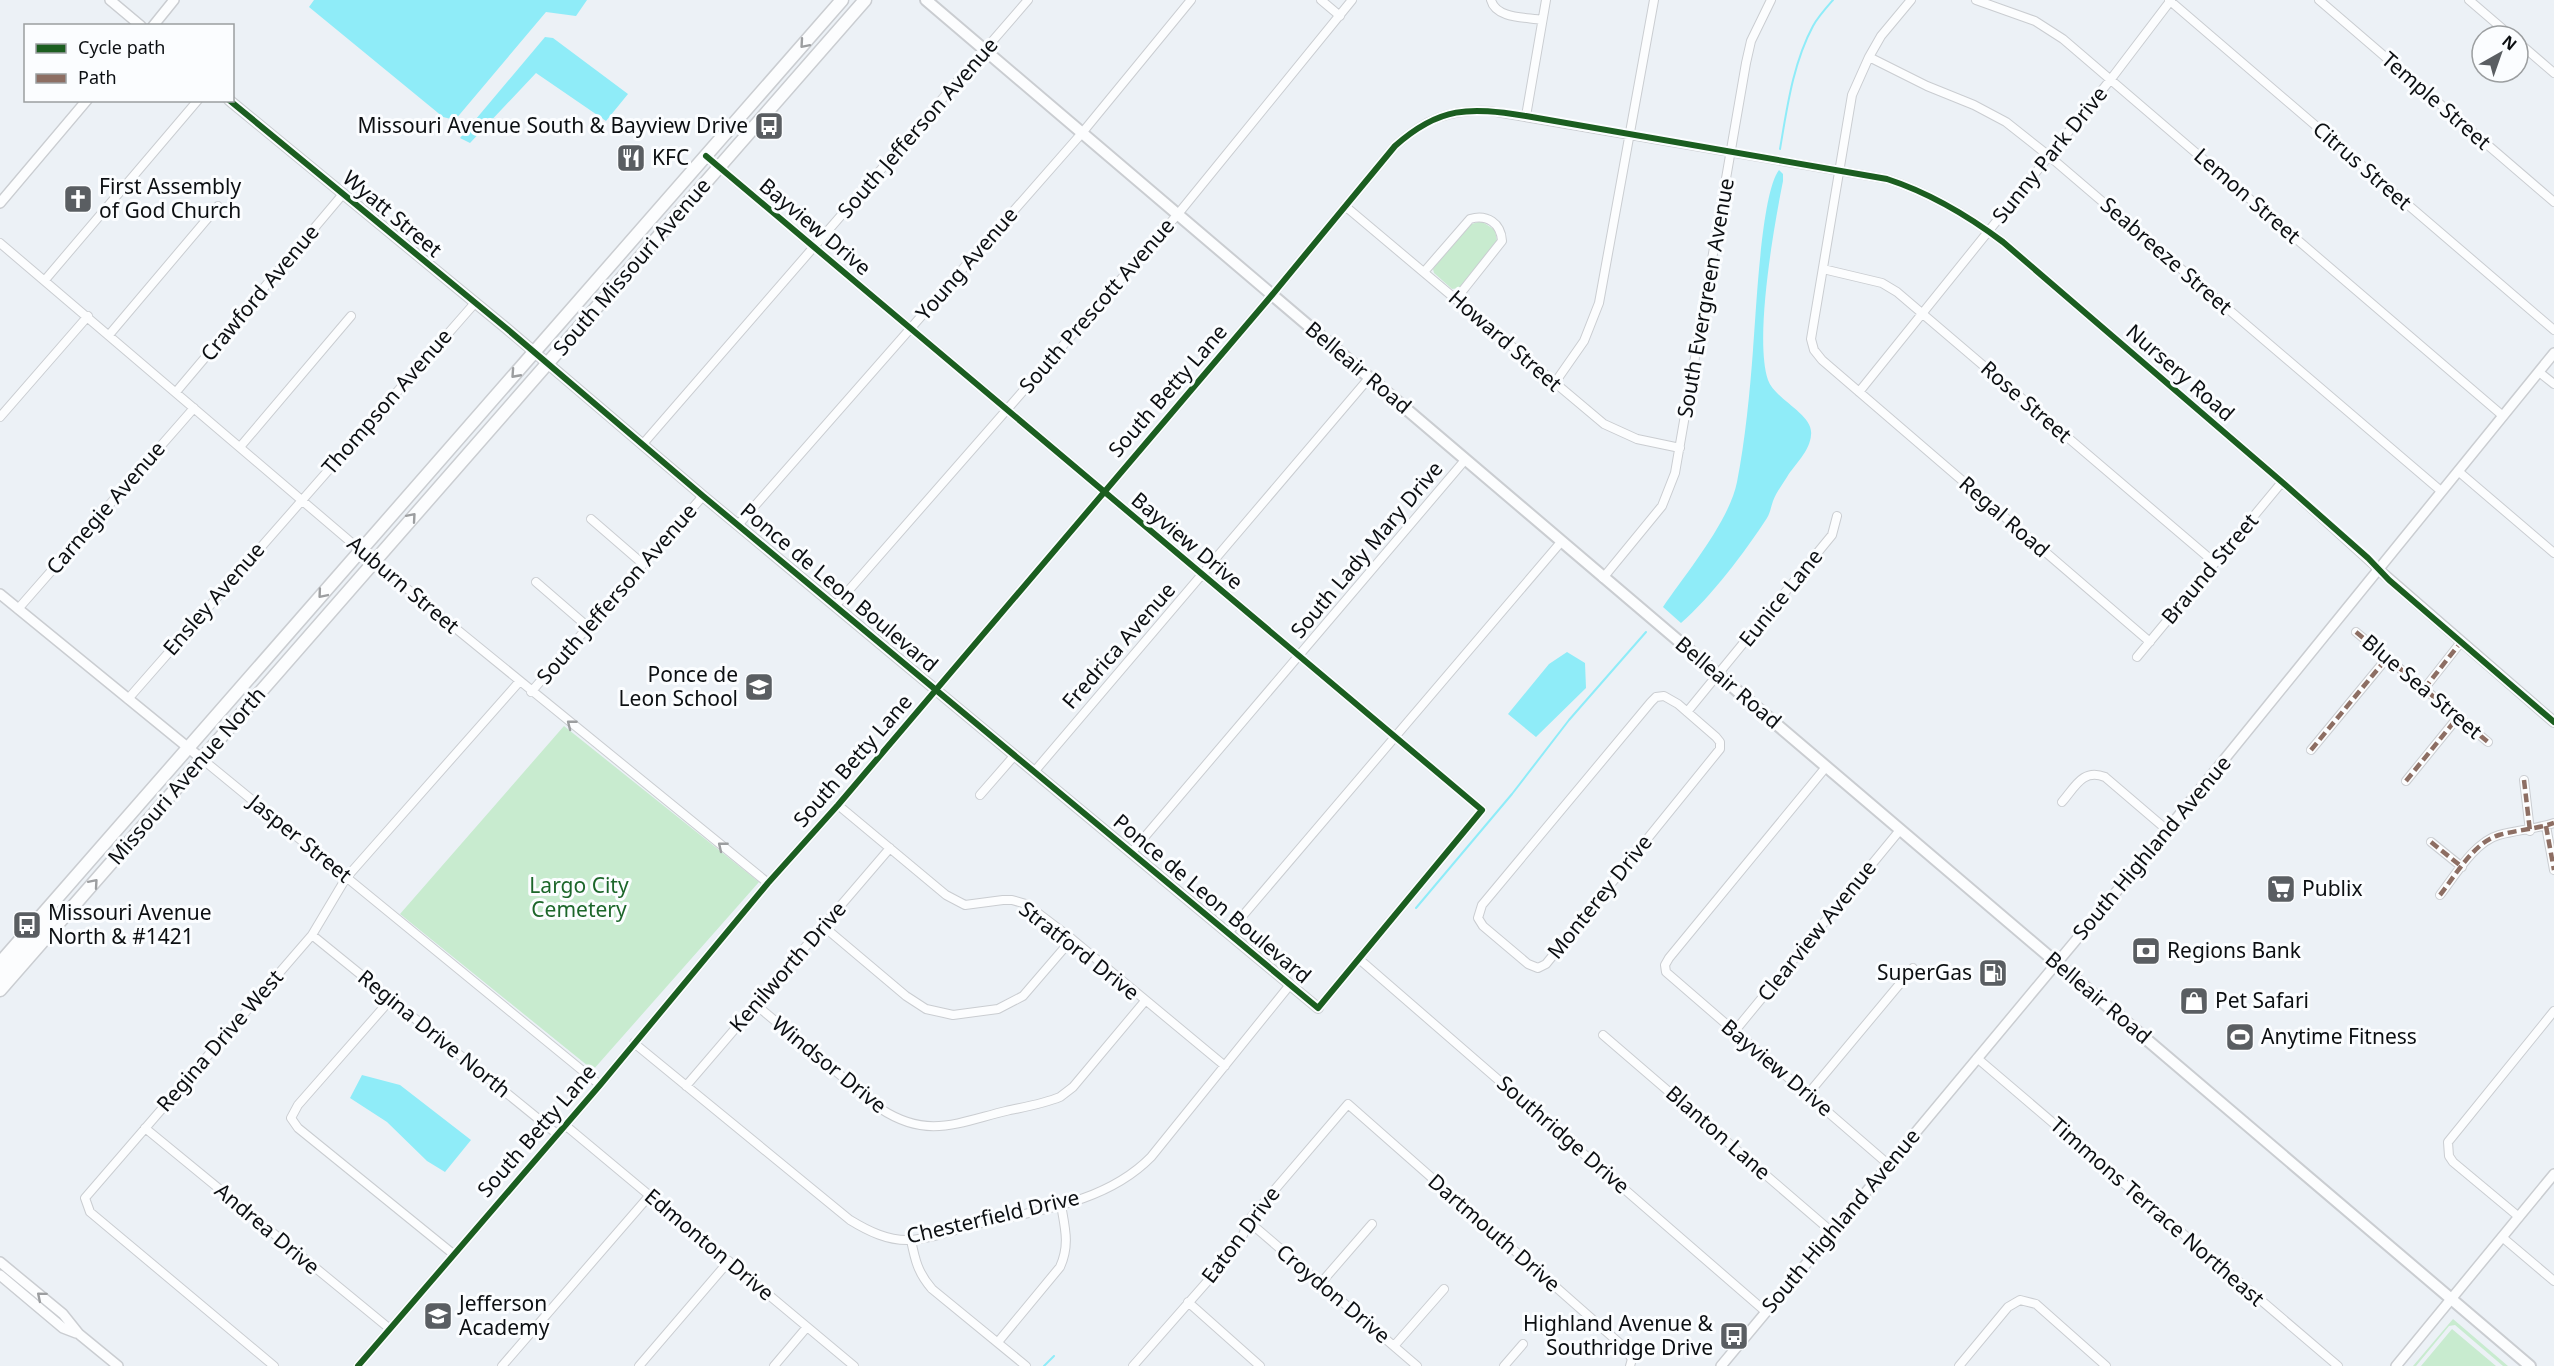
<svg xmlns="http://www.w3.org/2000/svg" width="2554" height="1366" font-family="'Noto Sans',sans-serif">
<rect width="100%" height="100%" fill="#ecf1f6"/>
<path fill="#c8ebcf" d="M1481,221L1495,230L1497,241L1460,288L1452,289L1434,273L1433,269L1469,225Z
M564,726L759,882L593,1070L400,914Z
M2453,1319L2508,1366H2503L2455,1325L2449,1326L2416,1366H2413Z
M2452,1329L2496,1366H2421Z"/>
<path fill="#8fecf8" d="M314,0H587L576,16L546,12L455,120L443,117L309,7Z
M545,37L553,38L628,94L606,121L536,73L470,143L460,138Z
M1779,170L1783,174V181C1774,226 1754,339 1768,380C1775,400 1814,414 1811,435C1810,451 1795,464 1787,477C1782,485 1776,493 1773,501C1771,507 1770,513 1767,518C1745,552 1711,597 1681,623L1663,607C1686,573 1729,522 1737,482C1745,442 1750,391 1753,350C1756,315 1761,193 1779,170Z
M1567,652L1585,663L1586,688L1536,737L1508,714L1549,664Z
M362,1075L400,1085L471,1140L445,1172L427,1161L387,1122L350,1098Z"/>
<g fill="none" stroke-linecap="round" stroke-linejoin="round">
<path stroke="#8fecf8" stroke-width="2" d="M1780,149C1787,108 1793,63 1813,26C1818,17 1826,8 1833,0
M1416,908L1512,794L1569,720L1646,632
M1044,1366L1054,1356"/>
<g stroke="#cacdd1" stroke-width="10">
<path id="minor" d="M1321,0L1340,16
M1491,0C1496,19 1526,17 1542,20
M1911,0L1881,36L1869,57L1852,95L1811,339L1814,350L1822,360L2150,642
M1976,0L2035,21L2063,39L2503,416
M2169,0L2554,330
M2319,0L2554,202
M2469,0L2511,36
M2518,42L2554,73
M1869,57L1927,86L1974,105L2006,122L2049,156L2441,491
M1526,116L1546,0
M706,156L1482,810L1318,1008
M1345,206L1604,424L1637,439L1680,448
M0,243L373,561L768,883
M1823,269L1882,283L1897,292L2215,563
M1424,272L1470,219C1487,214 1501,223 1502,241L1456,299
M45,280L198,100
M109,335L218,206
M2539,372L2554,384
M1554,384L1584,341L1599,303L1654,0
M176,392L343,194
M1859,392L2111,79L2171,0
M0,417L88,316
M642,445L1028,0
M240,447L351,316
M2458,471L2554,553
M591,519L643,564
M738,525L1082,133L1191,0
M1603,578L1662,506L1675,473L1746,63L1751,41L1771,0
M536,582L588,627
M835,606L1178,214L1352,0
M18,609L194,408
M2356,632L2488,742
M2137,657L2282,482
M2424,689L2461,642
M531,692L703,496
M1664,696L1678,704L1716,737L1720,742V749L1546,964L1538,968L1528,964L1483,926L1478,918L1482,905L1651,702L1656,697Z
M128,699L474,304
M1687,712L1832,535L1837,516
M2311,750L2387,658
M202,759L600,1085
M1826,767L1669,958L1665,965L1666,972L1888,1164
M1034,772L1369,378
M2524,780L2530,831
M2406,781L2458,717
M980,795L1014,756
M2062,802C2075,787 2083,768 2105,777L2167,830
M838,805L946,895L965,905L1003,900H1012L1026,904L1072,939L1225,1066
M2546,826L2554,870
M2431,842L2462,867
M1131,853L1465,460
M2440,895C2455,876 2474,842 2499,835C2517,830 2536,829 2554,823
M823,926L906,996L926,1009L953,1015L998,1009L1023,996L1072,939
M1228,933L1561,542
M312,935L557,1134
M1359,959L1766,1312
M391,999L298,1105L291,1118L298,1128L452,1253
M756,1005L881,1109C927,1139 957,1123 1006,1111C1024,1107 1043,1104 1060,1097L1073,1087L1145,1001
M1734,1032L1900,830
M1603,1035L1832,1232
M634,1043L850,1220C868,1231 888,1241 910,1240C931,1239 953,1230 973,1225C1034,1211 1105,1204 1151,1157L1289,986
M1977,1058L2338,1366
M686,1086L890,848
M1808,1094L1913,968
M565,1125L854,1366
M145,1128L390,1329
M2519,1217L2453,1162L2449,1156L2448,1142L2554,1011
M1248,1221L1417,1366
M2502,1237L2554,1281
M911,1240C915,1260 918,1273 932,1289L1026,1366
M1320,1284L1372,1224
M1188,1302L1260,1366
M998,1342L1060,1267C1070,1245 1065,1228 1061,1205
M1394,1346L1444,1289
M274,1366L90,1212L85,1198L312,935L346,878L519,682
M358,1366L600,1085L768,883L838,805L1272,295L1395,146C1425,119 1449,109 1490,111L1887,179C1930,193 1967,215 2003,242L2282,482L2378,569
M502,1366L650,1195
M639,1366L729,1261
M774,1366L807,1327
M1133,1366L1227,1259L1243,1235L1248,1221L1348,1104L1625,1348L1632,1359L1630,1366
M1504,1366L1523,1344
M1959,1366L2008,1307L2020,1300L2036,1304L2106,1366"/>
</g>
<g stroke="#cacdd1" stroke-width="12">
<path id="tertiary" d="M110,0L141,26
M153,26L174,0
M229,100L506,328L703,496L1318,1008
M0,203L87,100
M2378,569L2554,722
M0,594L202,759
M0,1262L63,1314L79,1334L118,1366
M0,1275L63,1328L76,1333
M1721,1366L2141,862L2554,353
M2396,1366L2554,1174"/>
</g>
<g stroke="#cacdd1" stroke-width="14">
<path id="secondary" d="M926,0L2530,1366"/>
</g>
<g stroke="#cacdd1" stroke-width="15">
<path id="primary" d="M26,959L30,943L48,920
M0,963C279,641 561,321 842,0
M0,978L14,960L18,945
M0,990L865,0"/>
</g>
<use href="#minor" stroke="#fcfdfe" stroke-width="8"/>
<use href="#tertiary" stroke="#fcfdfe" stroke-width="9"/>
<use href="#secondary" stroke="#fcfdfe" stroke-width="10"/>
<use href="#primary" stroke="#fcfdfe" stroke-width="12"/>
<path stroke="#8d6e63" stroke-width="4.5" stroke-dasharray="9 4.5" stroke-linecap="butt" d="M2356,632L2488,742
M2424,689L2461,642
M2311,750L2387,658
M2524,780L2530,831
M2406,781L2458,717
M2546,826L2554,870
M2431,842L2462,867
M2440,895C2455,876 2474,842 2499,835C2517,830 2536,829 2554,823"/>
<g stroke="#fbfdff" stroke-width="10">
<path id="cycleway" d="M229,100L506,328L703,496L1318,1008L1482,810L706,156
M358,1366L600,1085L768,883L838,805L1272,295L1395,146C1440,106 1469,107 1526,116L1887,179C1930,193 1967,215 2003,242L2282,482L2368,558L2389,580L2554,722"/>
</g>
<use href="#cycleway" stroke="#1b5e20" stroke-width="6"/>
</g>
<defs><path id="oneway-chevron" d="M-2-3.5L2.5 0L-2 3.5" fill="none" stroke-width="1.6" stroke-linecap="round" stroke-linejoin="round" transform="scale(1.5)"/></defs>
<g stroke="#9c9ea0">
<use href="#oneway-chevron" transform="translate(804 44) rotate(131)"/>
<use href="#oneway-chevron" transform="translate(515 374) rotate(132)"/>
<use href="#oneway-chevron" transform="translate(412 517) rotate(-49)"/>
<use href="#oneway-chevron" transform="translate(322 594) rotate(130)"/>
<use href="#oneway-chevron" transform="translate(571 724) rotate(-142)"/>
<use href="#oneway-chevron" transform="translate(722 846) rotate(-141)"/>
<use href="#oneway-chevron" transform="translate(94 883) rotate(-49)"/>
<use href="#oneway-chevron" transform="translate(41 1296) rotate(-140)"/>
</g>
<defs>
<g id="bus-square" transform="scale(1.5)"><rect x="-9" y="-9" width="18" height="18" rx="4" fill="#5a5e62" stroke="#fbfdff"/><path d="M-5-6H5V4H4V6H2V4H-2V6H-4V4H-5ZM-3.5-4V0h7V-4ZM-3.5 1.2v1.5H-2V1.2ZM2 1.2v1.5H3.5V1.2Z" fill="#fff"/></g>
<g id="restaurant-square" transform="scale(1.5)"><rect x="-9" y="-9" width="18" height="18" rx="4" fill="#5a5e62" stroke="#fbfdff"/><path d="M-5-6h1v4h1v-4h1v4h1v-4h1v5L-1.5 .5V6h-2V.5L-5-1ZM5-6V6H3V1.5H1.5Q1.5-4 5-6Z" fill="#fff"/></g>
<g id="church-square" transform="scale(1.5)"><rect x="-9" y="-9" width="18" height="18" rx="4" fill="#5a5e62" stroke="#fbfdff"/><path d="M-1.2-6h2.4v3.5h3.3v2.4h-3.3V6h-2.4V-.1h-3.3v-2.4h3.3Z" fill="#fff"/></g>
<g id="school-square" transform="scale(1.5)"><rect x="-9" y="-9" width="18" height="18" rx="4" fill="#5a5e62" stroke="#fbfdff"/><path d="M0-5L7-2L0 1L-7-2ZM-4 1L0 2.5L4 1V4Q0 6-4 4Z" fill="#fff"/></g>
<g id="supermarket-square" transform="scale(1.5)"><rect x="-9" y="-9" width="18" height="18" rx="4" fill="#5a5e62" stroke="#fbfdff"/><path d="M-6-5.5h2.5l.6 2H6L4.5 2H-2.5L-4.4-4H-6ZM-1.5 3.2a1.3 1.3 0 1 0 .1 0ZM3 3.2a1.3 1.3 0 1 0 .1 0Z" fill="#fff"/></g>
<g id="bank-square" transform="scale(1.5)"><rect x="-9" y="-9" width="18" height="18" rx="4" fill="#5a5e62" stroke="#fbfdff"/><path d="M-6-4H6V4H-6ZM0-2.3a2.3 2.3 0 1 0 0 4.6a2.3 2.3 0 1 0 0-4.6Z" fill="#fff"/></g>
<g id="fuel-square" transform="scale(1.5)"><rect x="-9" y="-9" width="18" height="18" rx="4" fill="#5a5e62" stroke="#fbfdff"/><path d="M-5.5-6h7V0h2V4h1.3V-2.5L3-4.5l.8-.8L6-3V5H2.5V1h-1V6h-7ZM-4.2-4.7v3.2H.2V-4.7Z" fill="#fff"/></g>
<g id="shop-square" transform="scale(1.5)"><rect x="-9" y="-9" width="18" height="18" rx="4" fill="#5a5e62" stroke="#fbfdff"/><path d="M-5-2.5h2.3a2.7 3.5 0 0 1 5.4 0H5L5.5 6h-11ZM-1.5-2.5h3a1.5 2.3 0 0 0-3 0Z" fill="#fff"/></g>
<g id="stadium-square" transform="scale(1.5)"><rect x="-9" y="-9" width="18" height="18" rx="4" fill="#5a5e62" stroke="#fbfdff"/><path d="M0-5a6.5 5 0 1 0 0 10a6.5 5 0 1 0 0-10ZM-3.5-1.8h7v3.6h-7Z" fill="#fff"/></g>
</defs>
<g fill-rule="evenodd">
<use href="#bus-square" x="769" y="126"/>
<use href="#restaurant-square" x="631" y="158"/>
<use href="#church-square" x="78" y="199"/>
<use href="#school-square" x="759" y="687"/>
<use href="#supermarket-square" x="2281" y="889"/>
<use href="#bus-square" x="27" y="925"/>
<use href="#bank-square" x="2146" y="951"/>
<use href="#fuel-square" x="1993" y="973"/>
<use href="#shop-square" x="2194" y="1001"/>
<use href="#stadium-square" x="2240" y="1037"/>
<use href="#school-square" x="438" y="1316"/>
<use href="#bus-square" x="1734" y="1336"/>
</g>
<g text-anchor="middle" stroke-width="6" stroke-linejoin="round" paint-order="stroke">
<g font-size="21" fill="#0c0f12" stroke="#fbfdff">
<text transform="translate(2436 101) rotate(41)" y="7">Temple Street</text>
<text transform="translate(918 128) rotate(-49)" y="7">South Jefferson Avenue</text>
<text transform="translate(2050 155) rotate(-51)" y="7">Sunny Park Drive</text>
<text transform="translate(2362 166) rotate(41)" y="7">Citrus Street</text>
<text transform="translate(2247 196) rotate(41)" y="7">Lemon Street</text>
<text transform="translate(392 214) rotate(40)" y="7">Wyatt Street</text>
<text transform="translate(815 227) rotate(40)" y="7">Bayview Drive</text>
<text transform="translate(2166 256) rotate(41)" y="7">Seabreeze Street</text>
<text transform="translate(967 264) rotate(-49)" y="7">Young Avenue</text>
<text transform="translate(632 267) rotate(-49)" y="7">South Missouri Avenue</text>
<text transform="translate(260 293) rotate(-50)" y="7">Crawford Avenue</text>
<text transform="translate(1706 298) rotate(-80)" y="7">South Evergreen Avenue</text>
<text transform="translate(1097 306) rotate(-49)" y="7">South Prescott Avenue</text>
<text transform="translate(1505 341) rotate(41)" y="7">Howard Street</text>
<text transform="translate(1358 368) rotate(40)" y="7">Belleair Road</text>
<text transform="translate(2180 373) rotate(41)" y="7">Nursery Road</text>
<text transform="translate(1168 391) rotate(-49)" y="7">South Betty Lane</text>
<text transform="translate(387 402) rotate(-49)" y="7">Thompson Avenue</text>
<text transform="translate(2026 402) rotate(41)" y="7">Rose Street</text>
<text transform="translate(106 508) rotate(-49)" y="7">Carnegie Avenue</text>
<text transform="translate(2004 517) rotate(41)" y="7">Regal Road</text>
<text transform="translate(1187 541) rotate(40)" y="7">Bayview Drive</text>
<text transform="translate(1367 550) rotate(-50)" y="7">South Lady Mary Drive</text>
<text transform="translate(2210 569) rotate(-50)" y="7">Braund Street</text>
<text transform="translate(403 585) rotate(40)" y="7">Auburn Street</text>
<text transform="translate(839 588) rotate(40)" y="7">Ponce de Leon Boulevard</text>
<text transform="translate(617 594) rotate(-49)" y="7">South Jefferson Avenue</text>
<text transform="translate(1781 598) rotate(-51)" y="7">Eunice Lane</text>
<text transform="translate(214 599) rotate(-49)" y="7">Ensley Avenue</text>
<text transform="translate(1119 646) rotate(-49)" y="7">Fredrica Avenue</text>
<text transform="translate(1728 683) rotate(40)" y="7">Belleair Road</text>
<text transform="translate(2422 687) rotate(40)" y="7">Blue Sea Street</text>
<text transform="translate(853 761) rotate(-49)" y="7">South Betty Lane</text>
<text transform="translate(187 776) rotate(-49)" y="7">Missouri Avenue North</text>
<text transform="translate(300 839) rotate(39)" y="7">Jasper Street</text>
<text transform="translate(2152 848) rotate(-50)" y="7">South Highland Avenue</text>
<text transform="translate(1600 897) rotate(-51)" y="7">Monterey Drive</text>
<text transform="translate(1212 899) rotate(40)" y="7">Ponce de Leon Boulevard</text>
<text transform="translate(1817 931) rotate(-51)" y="7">Clearview Avenue</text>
<text transform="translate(1079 951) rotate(38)" y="7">Stratford Drive</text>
<text transform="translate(788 967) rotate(-49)" y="7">Kenilworth Drive</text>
<text transform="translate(2098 998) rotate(40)" y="7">Belleair Road</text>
<text transform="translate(434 1034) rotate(39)" y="7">Regina Drive North</text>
<text transform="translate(220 1041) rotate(-49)" y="7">Regina Drive West</text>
<text transform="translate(829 1065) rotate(39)" y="7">Windsor Drive</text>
<text transform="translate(1777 1068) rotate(40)" y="7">Bayview Drive</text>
<text transform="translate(537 1131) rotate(-49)" y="7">South Betty Lane</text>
<text transform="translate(1718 1133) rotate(41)" y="7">Blanton Lane</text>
<text transform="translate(1563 1135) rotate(41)" y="7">Southridge Drive</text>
<text transform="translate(2157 1212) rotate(41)" y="7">Timmons Terrace Northeast</text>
<text transform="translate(993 1217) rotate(-13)" y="7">Chesterfield Drive</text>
<text transform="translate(1841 1221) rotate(-50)" y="7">South Highland Avenue</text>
<text transform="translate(267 1229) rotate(40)" y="7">Andrea Drive</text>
<text transform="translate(1494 1233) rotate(41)" y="7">Dartmouth Drive</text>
<text transform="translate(1241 1235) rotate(-53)" y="7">Eaton Drive</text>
<text transform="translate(709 1245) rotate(40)" y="7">Edmonton Drive</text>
<text transform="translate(1333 1294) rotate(40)" y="7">Croydon Drive</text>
</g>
<g font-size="21" fill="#0c0f12" stroke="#fbfdff" text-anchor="start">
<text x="748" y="133" text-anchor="end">Missouri Avenue South &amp; Bayview Drive</text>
<text x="652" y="165">KFC</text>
<text x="99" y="194">First Assembly<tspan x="99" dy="24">of God Church</tspan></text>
<text x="738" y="682" text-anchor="end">Ponce de<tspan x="738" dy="24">Leon School</tspan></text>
<text x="2302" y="896">Publix</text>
<text x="48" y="920">Missouri Avenue<tspan x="48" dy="24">North &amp; #1421</tspan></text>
<text x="2167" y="958">Regions Bank</text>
<text x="1972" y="980" text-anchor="end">SuperGas</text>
<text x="2215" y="1008">Pet Safari</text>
<text x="2261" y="1044">Anytime Fitness</text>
<text x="459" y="1311">Jefferson<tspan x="459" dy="24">Academy</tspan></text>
<text x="1713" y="1331" text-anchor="end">Highland Avenue &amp;<tspan x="1713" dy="24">Southridge Drive</tspan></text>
</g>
<g font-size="21" fill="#1c662a" stroke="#fbfdff">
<text x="579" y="893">Largo City<tspan x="579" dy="24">Cemetery</tspan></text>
</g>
</g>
<rect x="24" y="24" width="210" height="78" fill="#fbfdff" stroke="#9b9ea0" stroke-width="1.5"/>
<rect x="36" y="44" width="30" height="9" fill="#1b5e20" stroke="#9b9ea0" stroke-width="1.5"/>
<text x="78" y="54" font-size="18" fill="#0c0f12">Cycle path</text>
<rect x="36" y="74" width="30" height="9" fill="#8d6e63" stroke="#9b9ea0" stroke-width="1.5"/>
<text x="78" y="84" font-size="18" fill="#0c0f12">Path</text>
<g transform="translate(2500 54) rotate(40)"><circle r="28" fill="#fbfdff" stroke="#9b9ea0" stroke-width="1.5"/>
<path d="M0-4.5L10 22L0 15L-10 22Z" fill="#5a5e62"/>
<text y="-9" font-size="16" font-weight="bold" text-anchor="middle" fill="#0c0f12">N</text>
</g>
</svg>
